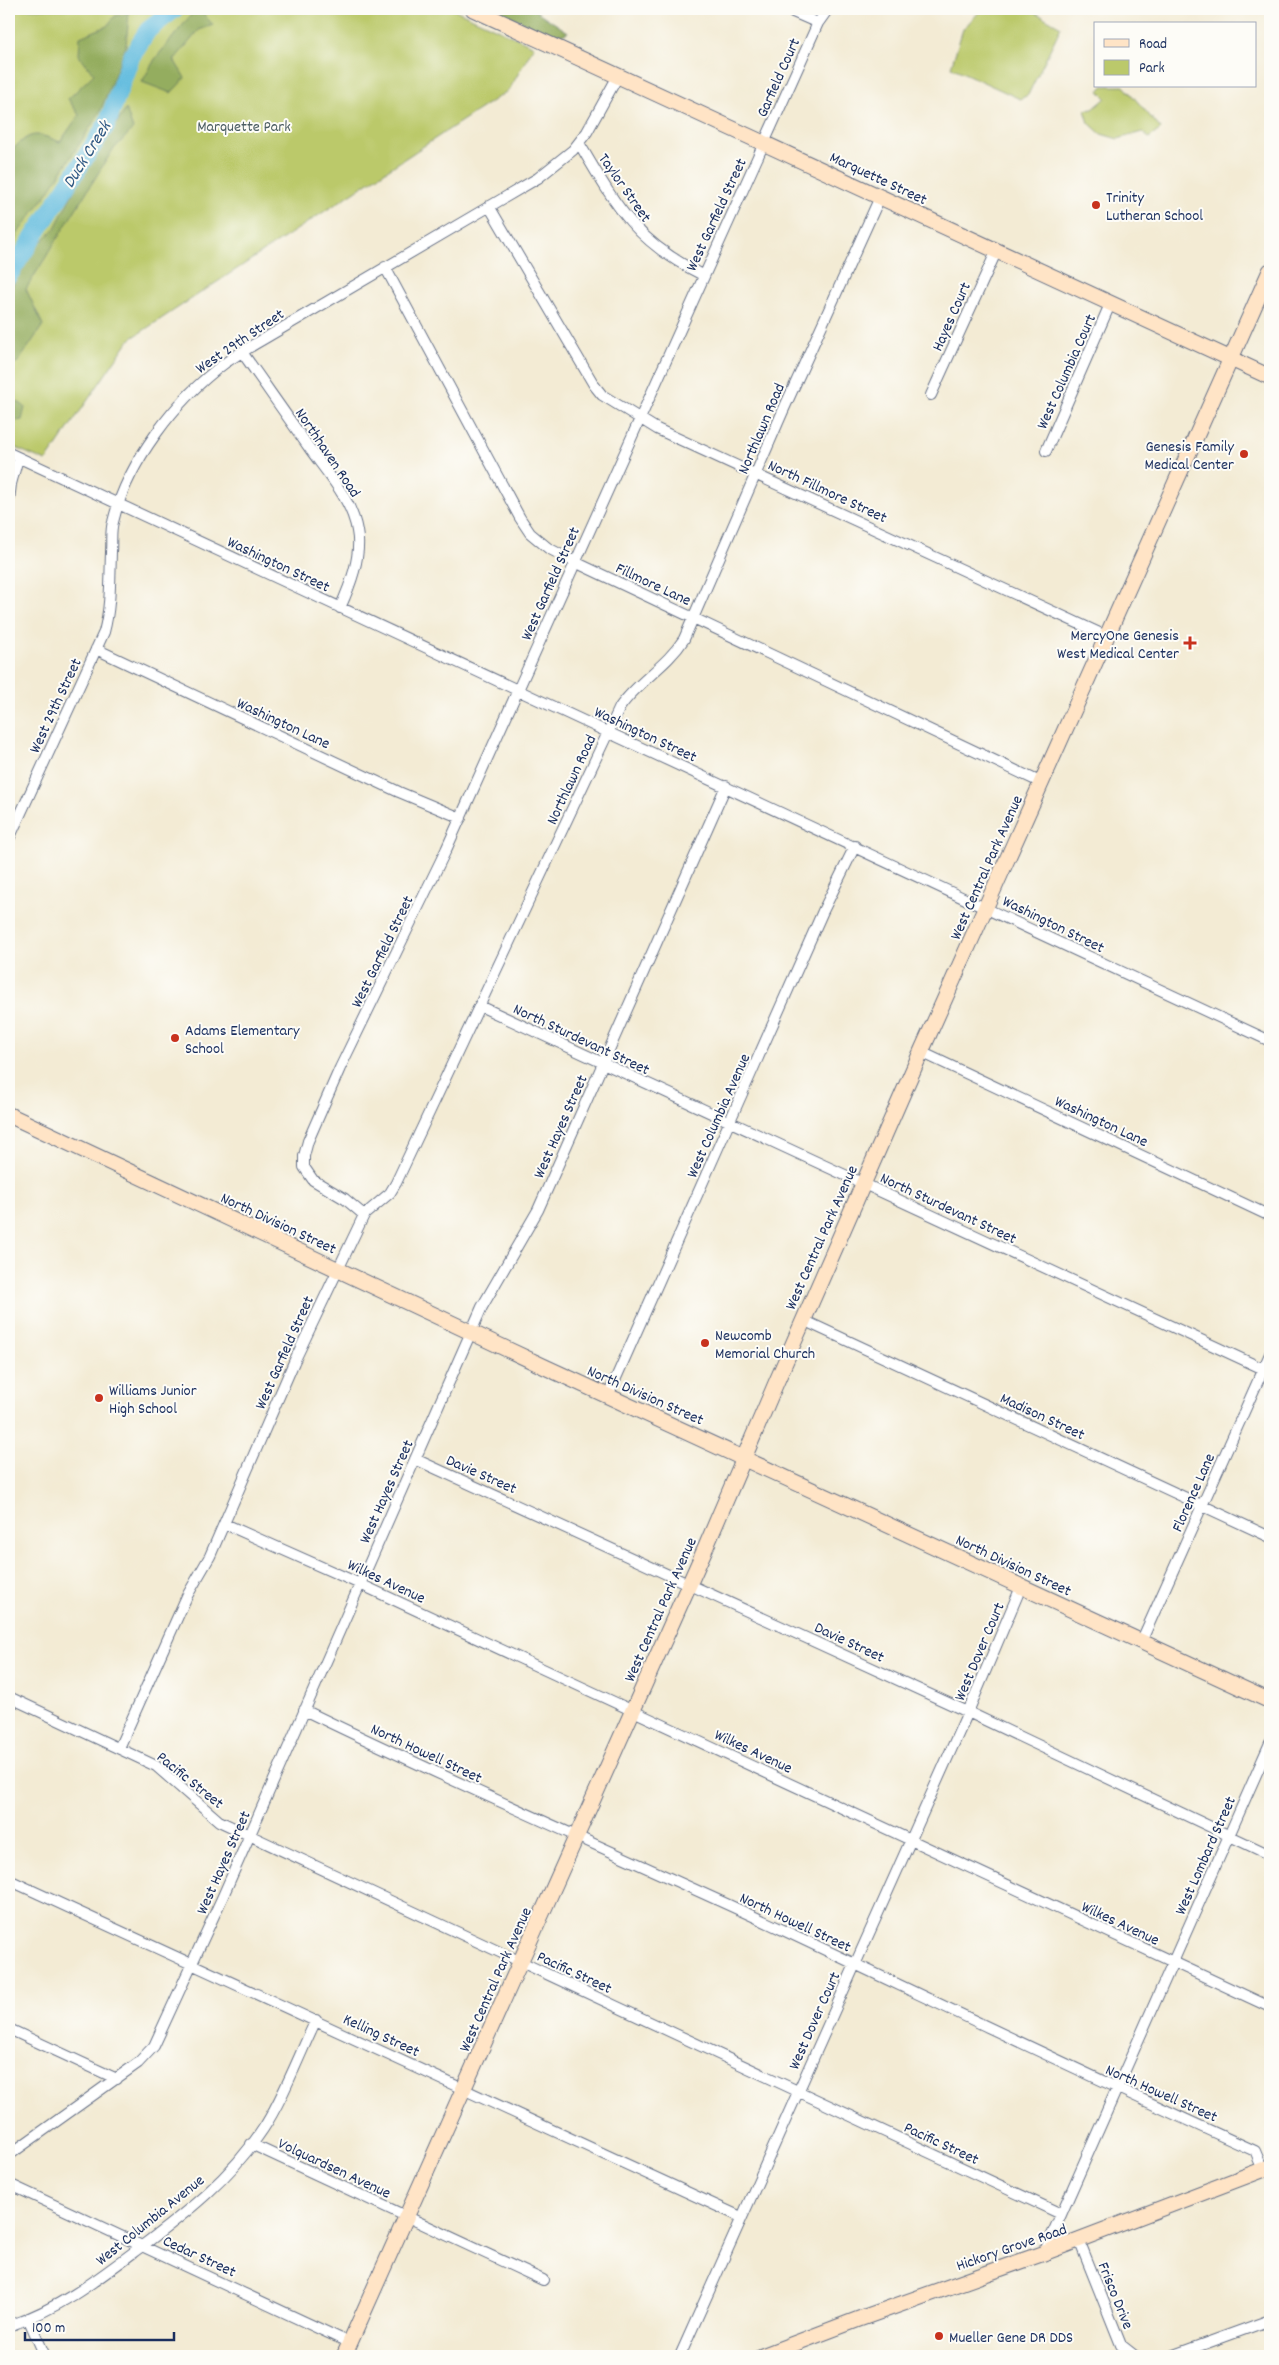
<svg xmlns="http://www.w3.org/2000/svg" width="1279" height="2365" font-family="Dekko,sans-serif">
<rect width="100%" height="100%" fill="#fdfcf7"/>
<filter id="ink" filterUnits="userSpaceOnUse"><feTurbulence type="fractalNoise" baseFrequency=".02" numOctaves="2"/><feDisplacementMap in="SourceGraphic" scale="10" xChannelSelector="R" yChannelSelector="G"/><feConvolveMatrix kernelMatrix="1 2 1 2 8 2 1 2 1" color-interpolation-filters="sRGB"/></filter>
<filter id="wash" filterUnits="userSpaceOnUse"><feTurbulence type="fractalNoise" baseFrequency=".0096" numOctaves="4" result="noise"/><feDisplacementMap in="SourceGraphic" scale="20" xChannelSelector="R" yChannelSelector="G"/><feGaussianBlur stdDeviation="1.12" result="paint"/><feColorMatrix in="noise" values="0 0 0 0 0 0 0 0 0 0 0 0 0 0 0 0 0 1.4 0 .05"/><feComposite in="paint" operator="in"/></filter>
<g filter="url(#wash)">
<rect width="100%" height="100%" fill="#f3ebd4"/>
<path fill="#bbc96b" stroke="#6b7c64" d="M9,9H453L534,46L509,90L129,340L46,461L9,445Z
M982,9H1029L1061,27L1028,95L1020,99L951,67L963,29Z
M1103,86H1124L1161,129L1149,138L1142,132L1118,139L1101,134L1089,123L1085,110L1093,109L1106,98L1099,91Z"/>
<path fill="#94ad5f" stroke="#586e5e" d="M196,9H199L213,25L199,30L174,60L185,78L171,93L142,82L155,59Z
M494,9H533L568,32L557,38Z
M129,13L126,46L100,112L47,194L20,230L9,251V153C30,132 33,131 60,142L79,115L68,99L94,74L79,56L80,37L107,26L115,16Z
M126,109L133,129L112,151L26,289L43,325L19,361L9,367V293L29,254L55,228L83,173Z
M9,395L25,407L22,420L9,422Z"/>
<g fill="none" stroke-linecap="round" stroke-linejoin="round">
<path stroke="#60bbde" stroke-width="18" d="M9,275L107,124L131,57L148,30L175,9"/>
</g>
</g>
<g filter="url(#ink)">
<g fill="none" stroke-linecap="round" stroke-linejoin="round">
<g stroke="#677187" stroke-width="12">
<path id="street" d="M786,9L818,23
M579,143C616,206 635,242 703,275
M489,206L594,385L602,395L657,429L1108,637
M385,267L520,518L530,533L548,548L575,562L1042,783
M242,352C265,385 288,417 310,449C328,474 352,500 357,531C362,556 350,586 340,608
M931,395L997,250
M1046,451L1111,302
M9,453L1270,1041
M9,501L11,484L18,458
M96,649L399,792L461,818
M9,839L104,632C111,606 110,579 111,552C112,543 110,532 113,522C127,463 176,399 225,363C238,354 253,345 267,337L538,178L573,150L587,132L618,76
M480,1006L1270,1372
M921,1052L1270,1216
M364,1215L345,1199L313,1180L304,1167V1156L308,1141L340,1068L446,850L818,23L828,9
M803,1320L1270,1537
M608,1396L823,911L855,846
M415,1459L968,1712L1270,1855
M225,1524L360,1584L1270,2007
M1141,1642L1270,1354
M9,1697L156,1766L219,1821L1061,2214
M304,1710C462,1787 624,1856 783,1930C940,2004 1097,2080 1255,2151L1263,2170
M119,1748L187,1596L210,1556L294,1362L364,1215L390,1193L396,1183L620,707C638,681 667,666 684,639L783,411L880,197
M9,1880L741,2217
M9,2029L117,2079
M251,2144L543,2280
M9,2155L138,2063L154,2046L223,1896L482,1307L538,1210L726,786
M9,2184L350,2343
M1079,2240L1121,2345L1135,2356
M1044,2253L1270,1743
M28,2318L45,2356
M9,2326C62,2307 94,2282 138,2249C185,2214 231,2178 263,2129C283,2099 300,2053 316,2020
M680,2356L968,1712L1021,1587
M1171,2356L1270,2320"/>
</g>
<g stroke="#677187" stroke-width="17">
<path id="secondary" d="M473,9L1270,377
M9,1115L545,1367L1270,1701
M344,2356L705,1549L776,1383L921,1052L1270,271
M762,2356L859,2319L1044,2253L1270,2167"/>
</g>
<use href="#street" stroke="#fff" stroke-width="10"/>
<use href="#secondary" stroke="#ffe4c6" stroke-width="15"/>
</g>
</g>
<g fill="#c8321e" stroke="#fdfcf7" stroke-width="2">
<circle cx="1096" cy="205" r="5"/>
<circle cx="1244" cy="454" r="5"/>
<path d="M1187.5 635.5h5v5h5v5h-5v5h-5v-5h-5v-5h5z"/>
<circle cx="175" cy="1038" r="5"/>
<circle cx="705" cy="1343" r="5"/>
<circle cx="99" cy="1398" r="5"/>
<circle cx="939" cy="2336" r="5"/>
</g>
<g text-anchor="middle" stroke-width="4" stroke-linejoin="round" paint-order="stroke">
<g font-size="16" fill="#1b2f5e" stroke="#fdfcf7">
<text transform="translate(777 77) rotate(-66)" y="6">Garfield Court</text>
<text transform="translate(879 177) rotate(25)" y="6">Marquette Street</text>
<text transform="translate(626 187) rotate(55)" y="6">Taylor Street</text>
<text transform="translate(715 214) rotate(-65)" y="6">West Garfield Street</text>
<text transform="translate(950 316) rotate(-66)" y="6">Hayes Court</text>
<text transform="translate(239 340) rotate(-34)" y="6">West 29th Street</text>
<text transform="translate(1065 371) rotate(-66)" y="6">West Columbia Court</text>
<text transform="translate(760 428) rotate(-67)" y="6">Northlawn Road</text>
<text transform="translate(329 452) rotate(56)" y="6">Northhaven Road</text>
<text transform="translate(828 490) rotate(25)" y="6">North Fillmore Street</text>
<text transform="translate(279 563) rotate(25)" y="6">Washington Street</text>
<text transform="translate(549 583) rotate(-66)" y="6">West Garfield Street</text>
<text transform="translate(654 583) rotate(25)" y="6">Fillmore Lane</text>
<text transform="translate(54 705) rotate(-65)" y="6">West 29th Street</text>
<text transform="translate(284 722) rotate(25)" y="6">Washington Lane</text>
<text transform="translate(646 733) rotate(25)" y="6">Washington Street</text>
<text transform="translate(570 779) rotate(-65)" y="6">Northlawn Road</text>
<text transform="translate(985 867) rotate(-66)" y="6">West Central Park Avenue</text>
<text transform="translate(1054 923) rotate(26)" y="6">Washington Street</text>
<text transform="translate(381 951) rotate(-64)" y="6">West Garfield Street</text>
<text transform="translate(582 1038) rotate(25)" y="6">North Sturdevant Street</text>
<text transform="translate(717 1115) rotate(-66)" y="6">West Columbia Avenue</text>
<text transform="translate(1102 1120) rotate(25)" y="6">Washington Lane</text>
<text transform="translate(559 1126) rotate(-66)" y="6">West Hayes Street</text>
<text transform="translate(949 1207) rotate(25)" y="6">North Sturdevant Street</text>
<text transform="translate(279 1222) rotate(25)" y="6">North Division Street</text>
<text transform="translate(820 1237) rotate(-66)" y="6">West Central Park Avenue</text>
<text transform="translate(283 1352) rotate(-66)" y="6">West Garfield Street</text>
<text transform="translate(646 1394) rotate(24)" y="6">North Division Street</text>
<text transform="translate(1043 1415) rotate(25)" y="6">Madison Street</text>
<text transform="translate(482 1473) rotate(24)" y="6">Davie Street</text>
<text transform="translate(385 1491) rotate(-66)" y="6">West Hayes Street</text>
<text transform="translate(1192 1492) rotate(-66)" y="6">Florence Lane</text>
<text transform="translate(1014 1564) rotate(25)" y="6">North Division Street</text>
<text transform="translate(387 1580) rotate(25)" y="6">Wilkes Avenue</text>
<text transform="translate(659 1609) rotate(-66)" y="6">West Central Park Avenue</text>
<text transform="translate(850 1641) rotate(25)" y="6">Davie Street</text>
<text transform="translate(978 1651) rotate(-67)" y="6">West Dover Court</text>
<text transform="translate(754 1750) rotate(25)" y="6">Wilkes Avenue</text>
<text transform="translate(427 1752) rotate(25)" y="6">North Howell Street</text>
<text transform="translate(191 1779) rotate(39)" y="6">Pacific Street</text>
<text transform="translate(1204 1855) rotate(-66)" y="6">West Lombard Street</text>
<text transform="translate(222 1862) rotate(-66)" y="6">West Hayes Street</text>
<text transform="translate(796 1921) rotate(25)" y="6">North Howell Street</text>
<text transform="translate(1121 1922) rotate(25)" y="6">Wilkes Avenue</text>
<text transform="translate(575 1971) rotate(25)" y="6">Pacific Street</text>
<text transform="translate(494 1979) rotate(-66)" y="6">West Central Park Avenue</text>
<text transform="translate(813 2020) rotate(-66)" y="6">West Dover Court</text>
<text transform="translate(382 2034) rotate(25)" y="6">Kelling Street</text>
<text transform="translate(1162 2092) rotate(24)" y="6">North Howell Street</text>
<text transform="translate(942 2142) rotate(25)" y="6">Pacific Street</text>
<text transform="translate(335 2167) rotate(25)" y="6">Volquardsen Avenue</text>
<text transform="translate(149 2219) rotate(-39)" y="6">West Columbia Avenue</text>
<text transform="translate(1011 2246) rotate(-19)" y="6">Hickory Grove Road</text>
<text transform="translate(200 2255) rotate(25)" y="6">Cedar Street</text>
<text transform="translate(1117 2295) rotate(68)" y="6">Frisco Drive</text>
</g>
<g font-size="16" fill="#4b5d62" stroke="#fdfcf7">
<text x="244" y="131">Marquette Park</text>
</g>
<g font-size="16" fill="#1b2f5e" stroke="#fdfcf7" text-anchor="start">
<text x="1106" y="202">Trinity<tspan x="1106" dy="18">Lutheran School</tspan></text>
<text x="1234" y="451" text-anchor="end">Genesis Family<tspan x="1234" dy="18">Medical Center</tspan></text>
<text x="1179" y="640" text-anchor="end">MercyOne Genesis<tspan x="1179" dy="18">West Medical Center</tspan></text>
<text x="185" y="1035">Adams Elementary<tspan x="185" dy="18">School</tspan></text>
<text x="715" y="1340">Newcomb<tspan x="715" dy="18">Memorial Church</tspan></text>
<text x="109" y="1395">Williams Junior<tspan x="109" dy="18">High School</tspan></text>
<text x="949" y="2342">Mueller Gene DR DDS</text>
</g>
<g font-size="18" font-style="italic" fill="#305984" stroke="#fdfcf7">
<text transform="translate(86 154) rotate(-58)" y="6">Duck Creek</text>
</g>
</g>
<rect width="1279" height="2365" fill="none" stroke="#fdfcf7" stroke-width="30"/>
<rect x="1094" y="22" width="162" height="65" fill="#fdfcf7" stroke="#a3aaba"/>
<rect x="1104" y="39" width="25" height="8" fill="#ffe4c6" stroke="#a3aaba"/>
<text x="1139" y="48" font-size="15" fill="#1b2f5e">Road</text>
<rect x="1104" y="60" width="25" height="15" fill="#bbc96b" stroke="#a3aaba"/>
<text x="1139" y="72" font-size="15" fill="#1b2f5e">Park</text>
<path d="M25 2332v8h149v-8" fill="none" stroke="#1b2f5e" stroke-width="2.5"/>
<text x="32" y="2332" font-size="15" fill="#1b2f5e" stroke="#fdfcf7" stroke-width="4" paint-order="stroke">100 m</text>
</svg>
